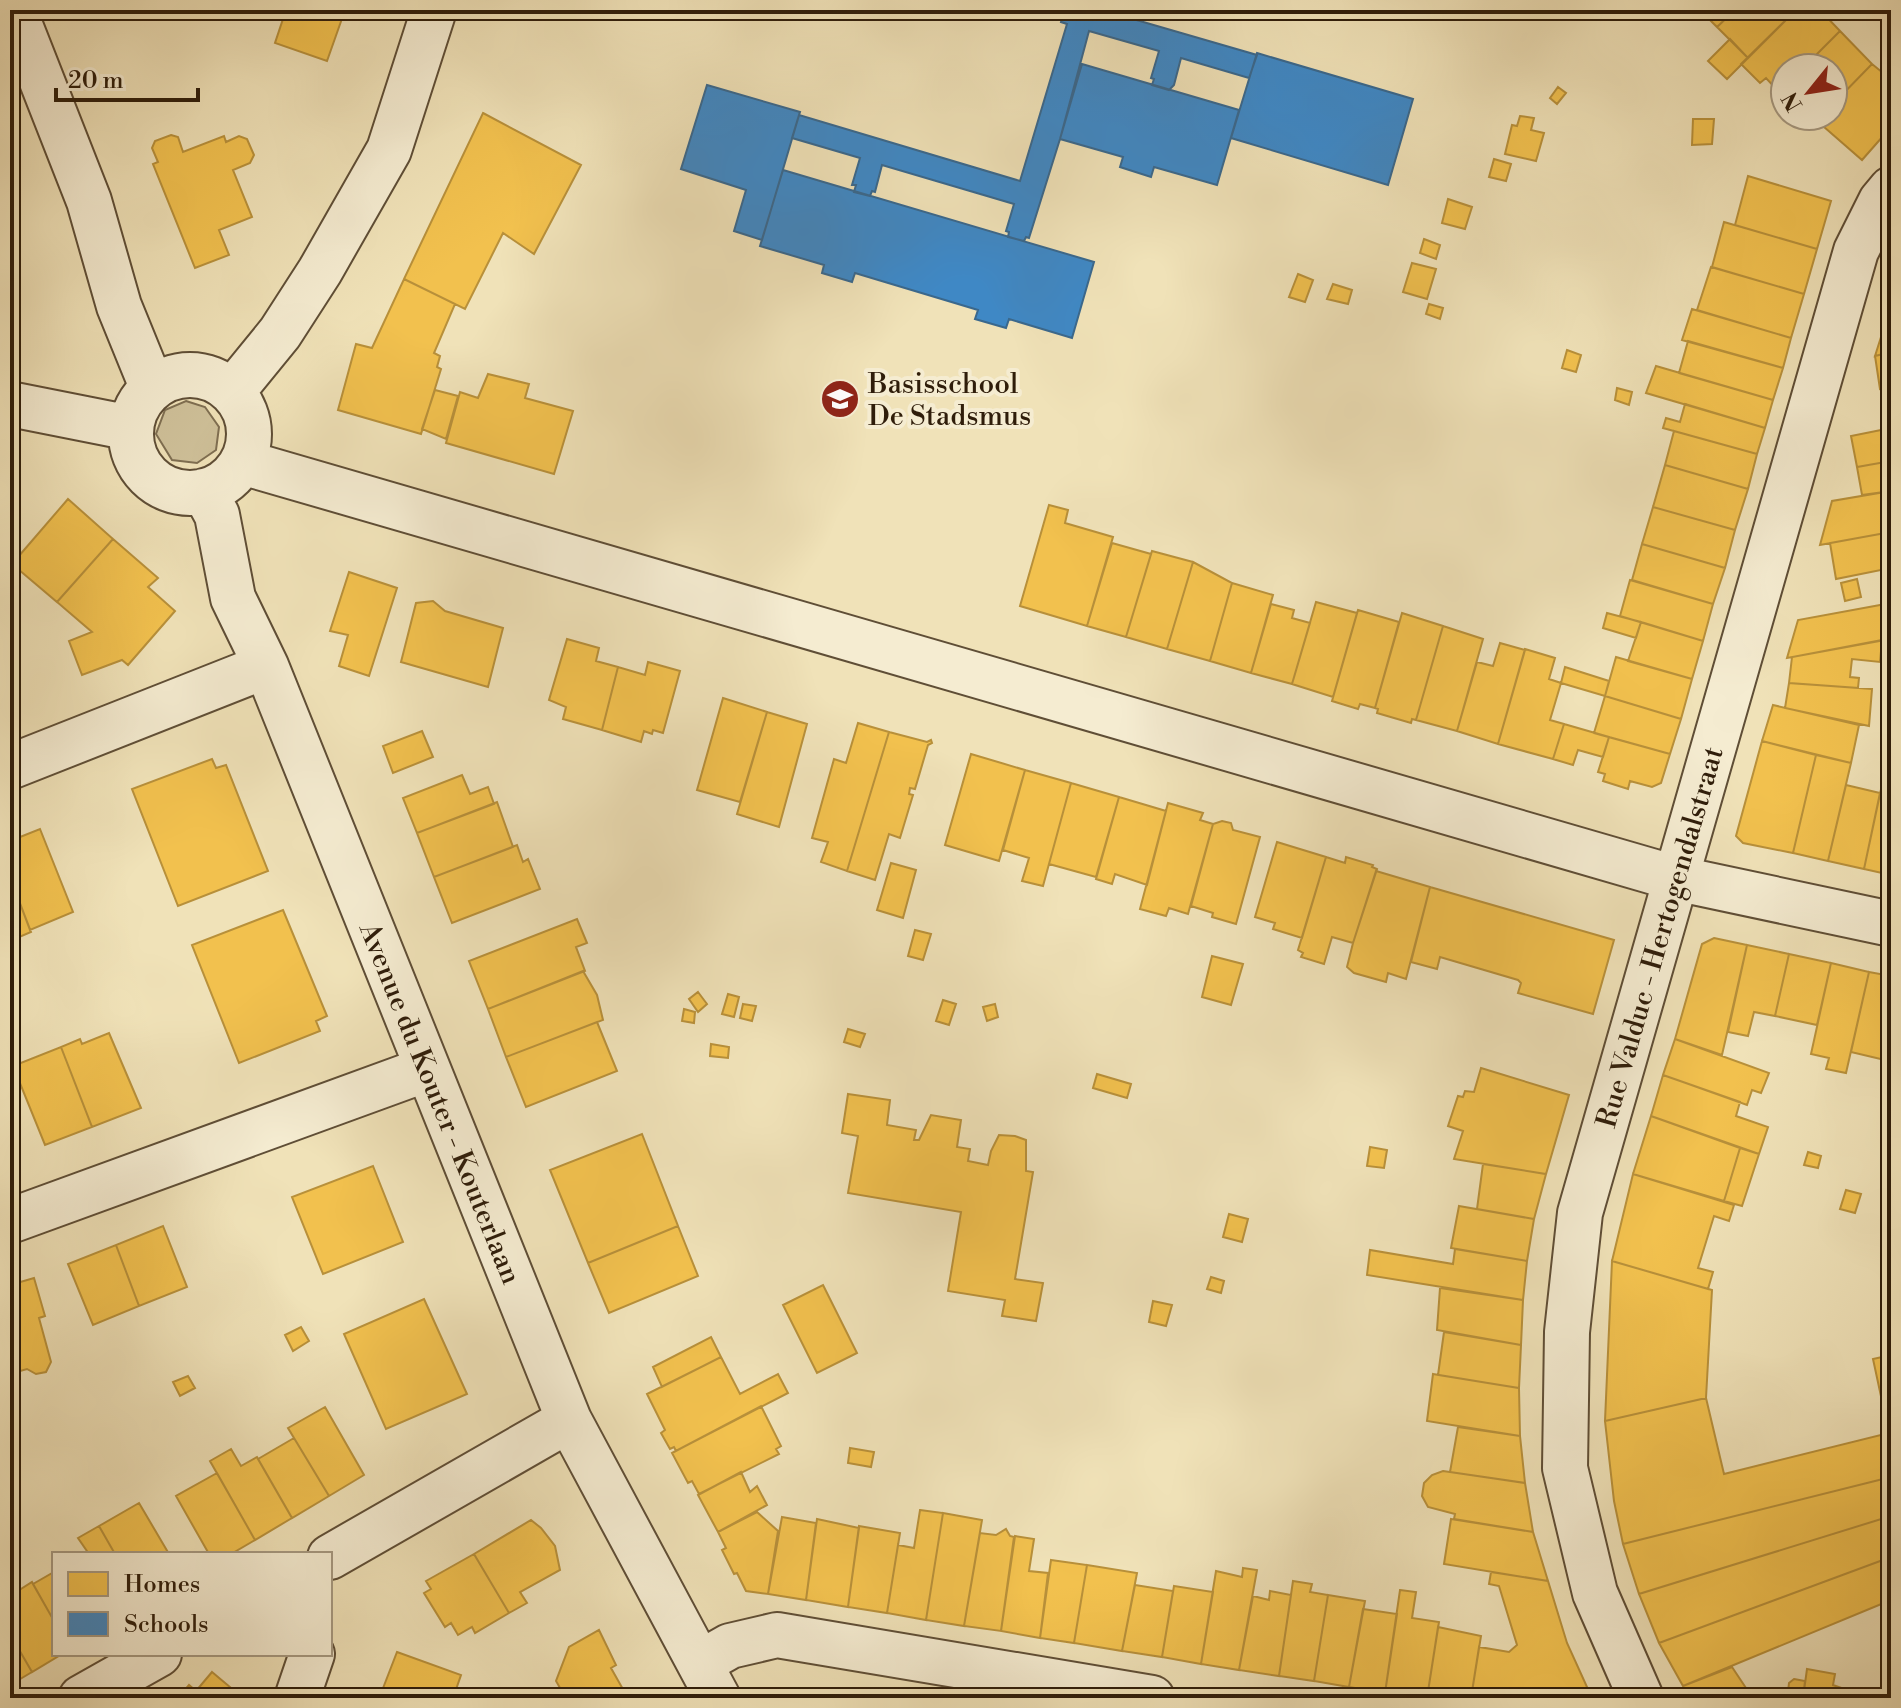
<svg xmlns="http://www.w3.org/2000/svg" width="1901" height="1708" font-family="'Libre Bodoni',serif">
<rect width="100%" height="100%" fill="#f0e2b8"/>
<filter id="stains"><feTurbulence type="fractalNoise" baseFrequency=".0025" numOctaves="4"/><feColorMatrix values="0 0 0 0 .2 0 0 0 0 .09 0 0 0 0 .02 0 0 0 .5 -.17"/></filter>
<radialGradient id="worn" r=".72"><stop offset=".6" stop-color="#630" stop-opacity="0"/><stop offset="1" stop-color="#630" stop-opacity=".3"/></radialGradient>
<path fill="#cfc19a" stroke="#7f6f52" stroke-width="2" d="M186,401L205,407L219,427L216,450L197,463L172,460L156,434L165,410Z"/>
<path fill="#f2c14e" stroke="#b8903a" stroke-width="2" d="M286,10H345L327,61L275,43Z
M1690,10H1735L1717,27L1702,12L1697,17Z
M1735,10H1796L1748,58L1717,27Z
M1796,10H1820L1840,31L1803,68H1785V86L1779,92L1766,78L1760,83L1741,64Z
M1840,31L1872,64L1833,104V68H1803Z
M1730,39L1748,58L1727,79L1708,61Z
M1872,64L1883,73L1888,68L1891,71V127L1862,160L1816,120L1820,116H1833V104Z
M1558,87L1566,93L1557,104L1550,98Z
M483,113L581,165L534,254L503,233L465,309L404,279Z
M1520,116L1534,118L1531,130L1544,133L1536,161L1505,154L1512,125L1517,126Z
M1693,119H1714L1712,144L1692,145Z
M171,135L178,137L183,152L224,136L226,142L239,136L247,139L254,155L250,163L233,170L252,217L219,230L229,255L195,268L153,164L158,162L152,148L155,141Z
M1494,159L1511,164L1506,181L1489,177Z
M1748,176L1831,201L1817,249L1735,225Z
M1448,199L1472,207L1465,229L1442,223Z
M1724,222L1817,249L1804,294L1712,267Z
M1424,239L1440,245L1436,259L1420,253Z
M1412,263L1436,269L1427,299L1403,292Z
M1711,267L1804,294L1791,338L1697,310Z
M1298,274L1313,280L1305,302L1289,297Z
M404,279L455,304L434,353L440,356L437,367L441,369L421,434L338,410L356,344L372,348Z
M1333,284L1352,290L1348,304L1327,299Z
M1429,304L1443,308L1440,319L1426,314Z
M1692,309L1791,338L1783,368L1682,340Z
M1891,317V352L1875,356L1887,318Z
M1688,341L1783,368L1773,400L1679,373Z
M1567,350L1581,355L1576,372L1562,368Z
M1891,352V387L1880,389L1875,356Z
M1656,366L1773,400L1765,428L1646,393Z
M488,374L529,384L525,398L573,411L554,474L446,443L460,392L478,398Z
M1617,388L1632,392L1629,405L1615,400Z
M435,390L458,396L446,439L422,429Z
M1685,404L1765,428L1757,454L1663,428L1666,418L1680,422Z
M1891,428V461L1857,467L1851,436Z
M1674,431L1757,454L1748,489L1665,465Z
M1891,461V491L1862,495L1857,467Z
M1665,465L1748,489L1735,530L1653,507Z
M1891,491V532L1820,545L1832,501Z
M68,499L113,539L57,602L12,564Z
M1049,505L1068,510L1065,523L1113,537L1087,626L1020,606Z
M1653,507L1735,530L1725,568L1642,544Z
M1891,532V568L1836,579L1830,543Z
M113,539L158,578L148,587L175,611L128,665L122,660L82,675L69,641L92,632L57,602Z
M1112,543L1151,554L1126,637L1087,626Z
M1642,544L1725,568L1713,604L1632,580Z
M1152,551L1193,562L1167,649L1126,637Z
M1193,562L1232,583L1210,661L1167,649Z
M349,572L397,588L369,676L339,666L348,635L330,631Z
M1857,579L1861,597L1845,601L1841,583Z
M1630,580L1713,604L1703,641L1620,616Z
M1232,583L1273,595L1251,673L1210,661Z
M433,601L445,611L503,628L488,687L401,662L416,603Z
M1316,602L1357,613L1333,697L1292,684Z
M1891,603V639L1787,658L1798,620Z
M1271,604L1294,610L1292,618L1310,623L1292,684L1251,673Z
M1358,610L1399,622L1375,708L1360,704L1358,709L1332,701Z
M1402,613L1443,626L1416,720L1412,719L1411,723L1377,713L1378,709L1375,708Z
M1607,613L1641,622L1636,638L1603,628Z
M1641,622L1703,641L1692,679L1628,661Z
M1443,626L1483,639L1457,731L1416,720Z
M567,639L599,648L596,661L618,667L602,730L563,719L566,707L549,700Z
M1882,640L1880,662L1852,659L1850,677L1859,678L1858,688L1789,683L1792,657Z
M1500,643L1525,650L1498,744L1457,731L1477,662L1493,666Z
M1525,649L1555,658L1549,679L1561,683L1550,720L1564,724L1553,759L1498,744Z
M1616,657L1692,679L1681,719L1605,696Z
M648,662L680,671L663,733L653,730L652,734L644,731L641,742L602,730L618,667L645,675Z
M1565,667L1609,681L1605,696L1561,683Z
M1789,683L1872,689L1869,726L1785,708Z
M1605,696L1681,719L1670,754L1594,733Z
M723,698L767,712L740,802L697,790Z
M1773,705L1859,725L1851,763L1762,741Z
M767,712L807,724L779,827L737,814Z
M858,723L889,732L847,871L821,862L828,842L812,838L834,759L846,763Z
M1564,724L1609,737L1603,757L1578,750L1573,765L1553,759Z
M422,731L433,757L393,773L383,746Z
M889,732L927,742L931,740L932,743L928,745L915,789L910,788L909,794L913,795L900,838L889,834L875,880L847,871Z
M1609,737L1670,754L1661,783L1652,787L1630,781L1628,789L1603,781L1605,774L1598,772Z
M1762,741L1816,755L1793,853L1743,843L1736,836Z
M971,754L1025,770L999,861L945,845Z
M1816,755L1851,763L1828,861L1793,853Z
M212,759L216,768L226,765L268,871L178,906L132,789Z
M1025,770L1071,783L1043,886L1022,881L1029,858L1003,850Z
M462,775L470,794L488,787L494,804L417,833L403,798Z
M1883,780L1891,782V875L1864,869Z
M1071,783L1119,797L1096,877L1049,864Z
M1846,785L1880,793L1864,869L1828,861Z
M1119,797L1166,811L1147,885L1115,874L1112,884L1096,879Z
M497,802L513,847L434,877L417,833Z
M1168,803L1203,813L1200,820L1213,824L1188,914L1169,908L1166,916L1140,909Z
M1222,821L1231,823L1233,830L1260,837L1236,924L1212,917L1213,913L1191,906L1213,824Z
M40,829L73,912L30,930L10,877V841Z
M1277,842L1326,857L1302,938L1273,929L1275,923L1255,917Z
M517,845L523,862L528,859L540,889L452,923L434,877Z
M1326,857L1345,863L1346,857L1373,865L1372,867L1377,869L1353,943L1332,937L1324,964L1301,957L1303,953L1298,950Z
M891,863L916,870L903,918L877,910Z
M1376,871L1430,887L1406,979L1388,973L1386,982L1354,973L1347,967L1353,943Z
M10,877L31,932L10,941Z
M1430,887L1614,940L1593,1014L1518,993L1521,983L1518,980L1440,957L1437,969L1411,962Z
M283,910L327,1016L316,1021L320,1031L239,1063L192,945Z
M577,919L587,943L576,947L585,971L488,1009L469,961Z
M915,930L931,934L923,960L908,956Z
M1714,938L1747,945L1722,1055L1675,1039L1702,944Z
M1747,945L1789,954L1775,1016L1754,1012L1748,1036L1728,1032Z
M1789,954L1831,963L1817,1025L1775,1016Z
M1212,956L1243,964L1231,1005L1202,997Z
M1831,963L1869,972L1846,1073L1826,1069L1829,1058L1811,1054Z
M583,971L597,995L603,1020L506,1057L488,1009Z
M1869,972L1891,976L1889,1061L1851,1052Z
M698,992L707,1004L698,1012L689,999Z
M728,994L739,997L734,1017L722,1014Z
M943,1000L956,1004L949,1025L936,1021Z
M743,1004L756,1006L752,1021L740,1018Z
M995,1004L998,1017L987,1021L983,1007Z
M684,1009L695,1012L694,1023L682,1021Z
M597,1022L617,1071L526,1107L506,1057Z
M848,1029L865,1034L860,1047L844,1042Z
M109,1033L141,1108L92,1127L61,1047L80,1039L82,1044Z
M1675,1039L1769,1073L1761,1093L1752,1090L1747,1105L1663,1075Z
M711,1044L729,1047L728,1058L710,1056Z
M61,1047L92,1127L45,1145L13,1066Z
M1891,1053V1093L1882,1091Z
M1481,1068L1569,1095L1546,1174L1454,1159L1463,1131L1448,1126L1458,1096L1463,1097L1465,1091L1474,1092Z
M1097,1074L1131,1084L1127,1098L1093,1088Z
M1663,1075L1740,1102L1736,1116L1768,1127L1759,1154L1651,1116Z
M848,1094L890,1100L887,1125L916,1130L914,1140H919L931,1115L961,1120L957,1147L970,1149L968,1161L988,1165L991,1151L999,1135L1015,1136L1026,1140V1171L1033,1172L1015,1279L1043,1283L1036,1321L1002,1316L1005,1300L948,1291L961,1212L848,1193L858,1136L842,1133Z
M1651,1116L1740,1148L1724,1201L1633,1174Z
M642,1134L678,1226L588,1263L550,1170Z
M1370,1147L1387,1150L1384,1168L1367,1166Z
M1740,1148L1759,1154L1742,1206L1724,1201Z
M1808,1152L1821,1156L1818,1168L1804,1165Z
M1483,1164L1546,1174L1534,1219L1477,1209Z
M373,1166L403,1242L323,1274L292,1197Z
M1633,1174L1734,1205L1729,1221L1714,1216L1698,1268L1713,1272L1708,1289L1612,1261Z
M1846,1190L1861,1194L1855,1213L1840,1209Z
M1459,1206L1534,1219L1527,1261L1451,1248Z
M1229,1214L1248,1219L1242,1242L1223,1237Z
M163,1226L187,1287L139,1306L116,1245Z
M678,1226L698,1276L609,1313L588,1263Z
M116,1245L139,1306L93,1325L68,1264Z
M1455,1249L1527,1261L1523,1300L1367,1275L1370,1250L1453,1264Z
M1612,1261L1712,1290L1706,1398L1605,1421Z
M1211,1277L1224,1281L1221,1293L1207,1289Z
M34,1278L45,1316L39,1318L51,1362L46,1372L36,1374L27,1369L13,1373L15,1381L10,1383V1285Z
M823,1285L857,1353L817,1373L783,1305Z
M1440,1288L1523,1300L1521,1345L1437,1330Z
M424,1299L467,1394L386,1429L344,1334Z
M1153,1301L1172,1305L1166,1326L1149,1322Z
M301,1327L309,1341L293,1351L285,1335Z
M1444,1332L1521,1345L1519,1388L1438,1375Z
M711,1337L721,1357L662,1387L653,1367Z
M1891,1355V1477L1623,1544L1614,1501L1605,1421L1706,1398L1724,1474L1881,1435L1885,1415L1873,1359Z
M721,1357L740,1394L778,1374L788,1393L676,1451L674,1447L670,1449L661,1433L665,1430L647,1394Z
M1433,1374L1519,1388L1520,1436L1427,1421Z
M188,1376L195,1388L180,1396L173,1382Z
M761,1406L781,1446L776,1449L779,1454L699,1494L692,1481L688,1483L672,1453Z
M325,1407L364,1475L329,1496L288,1428Z
M1458,1427L1520,1436L1525,1483L1450,1472Z
M294,1438L329,1496L292,1518L258,1459Z
M850,1448L874,1452L871,1467L848,1463Z
M231,1449L241,1466L257,1457L292,1518L255,1540L210,1461Z
M1443,1471L1525,1483L1533,1532L1454,1519L1455,1514L1428,1507L1422,1496L1424,1483L1432,1475Z
M741,1472L750,1492L757,1486L767,1505L718,1532L698,1495Z
M217,1473L255,1540L231,1554H209L176,1496Z
M1891,1477V1516L1639,1594L1623,1544Z
M139,1503L169,1554H115L99,1526Z
M920,1510L943,1513L926,1620L887,1613L898,1545L914,1548Z
M757,1512L778,1531L768,1594L746,1591L737,1573L734,1574L722,1550L726,1548L718,1532Z
M943,1513L982,1520L964,1626L926,1620Z
M1891,1516V1557L1659,1643L1639,1594Z
M782,1517L816,1523L806,1600L768,1594Z
M817,1519L859,1528L848,1607L806,1600Z
M1451,1519L1533,1532L1548,1581L1444,1564Z
M531,1520L541,1528L555,1546L560,1570L520,1592L527,1603L509,1613L474,1554Z
M99,1526L115,1554H89L78,1538Z
M859,1526L900,1533L887,1613L848,1607Z
M1006,1529L1010,1536L1014,1537L1001,1631L964,1626L980,1533L996,1535Z
M1015,1536L1034,1539L1029,1571L1048,1573L1040,1638L1001,1631Z
M474,1554L509,1613L475,1633L472,1627L458,1635L451,1623L445,1627L424,1593L431,1589L426,1581Z
M1891,1557V1600L1683,1686L1659,1643Z
M1051,1560L1087,1565L1074,1643L1040,1638Z
M1087,1565L1137,1573L1122,1651L1074,1643Z
M1243,1568L1257,1570L1239,1670L1201,1664L1216,1571L1242,1577Z
M54,1572V1621L33,1584Z
M1491,1572L1548,1581L1567,1643L1592,1698H1471L1479,1647L1509,1652L1517,1645L1499,1586L1489,1584Z
M1293,1581L1312,1584L1310,1592L1328,1595L1314,1681L1279,1676Z
M32,1582L54,1621V1654H62L32,1672L10,1634V1596Z
M1135,1585L1173,1591L1162,1657L1122,1651Z
M1174,1586L1213,1592L1201,1664L1162,1657Z
M1400,1590L1416,1592L1412,1618L1439,1622L1427,1698L1385,1693Z
M1270,1591L1291,1595L1279,1676L1239,1670L1253,1596L1269,1600Z
M1328,1595L1365,1601L1349,1687L1314,1681Z
M1363,1609L1397,1614L1385,1693L1349,1687Z
M1438,1627L1481,1636L1471,1698H1427Z
M599,1630L616,1665L611,1668L624,1691L611,1698H560L564,1695L556,1681L569,1647Z
M10,1634L32,1672L10,1685Z
M397,1652L461,1675L453,1698H387L380,1696Z
M1732,1667L1752,1697L1757,1693L1776,1698H1690L1683,1686Z
M1807,1669L1835,1674L1833,1685L1847,1690L1846,1698H1803Z
M212,1672L243,1698H178L189,1685L196,1691Z
M1794,1679L1805,1681L1803,1698H1781L1788,1692L1789,1683Z
M824,1690L872,1698H818Z"/>
<path fill="#3f88c5" stroke="#3a688d" stroke-width="2" d="M1065,10H1102L1257,55L1249,78L1181,58L1174,85L1169,90L1152,85L1154,79L1151,78L1159,51L1089,31L1060,139L1029,238L1026,237L1024,241L1008,237L1009,232L1006,231L1014,204L882,165L875,192L872,191L870,196L854,192L856,185H852L860,158L792,138L799,115L1020,181L1067,24L1061,22Z
M1257,53L1413,99L1388,185L1231,138Z
M1082,64L1239,110L1217,185L1154,167L1151,177L1120,167L1123,157L1060,139Z
M707,85L800,112L762,240L734,231L746,190L681,169Z
M783,170L1094,262L1072,338L1009,319L1006,328L975,319L978,310L855,273L852,282L822,273L824,265L760,246Z"/>
<g fill="none" stroke-linecap="round" stroke-linejoin="round">
<g stroke="#5f4e36" stroke-width="48">
<path id="minor" d="M14,10L89,201L119,306L152,387
M131 434a59 59 0 1 1 118 0a59 59 0 1 1-118 0Z
M232,392L280,333L320,271L389,150L434,10
M10,404L131,428
M242,462L1675,878L1891,924
M204,491L217,515L233,598L266,666L569,1420L718,1698
M10,767L266,666
M10,1221L427,1069
M330,1557L569,1420
M700,1663L730,1646L777,1635L1152,1698
M81,1698L159,1654
M297,1698L312,1654
M1641,1698L1595,1593L1565,1468L1567,1332L1580,1213L1856,251L1881,201L1891,189"/>
</g>
<use href="#minor" stroke="#f5ecd1" stroke-width="44"/>
</g>
<defs>
<g id="school-disc" transform="scale(2)"><circle r="9.5" fill="#8f2418" stroke="#f5ecd1"/><path d="M0-5L7-2L0 1L-7-2ZM-4 1L0 2.5L4 1V4Q0 6-4 4Z" fill="#fff"/></g>
</defs>
<g fill-rule="evenodd">
<use href="#school-disc" x="840" y="399"/>
</g>
<g text-anchor="middle" stroke-width="8" stroke-linejoin="round" paint-order="stroke">
<g font-size="28" fill="#2f1d0a" stroke="#f5ecd1" text-anchor="start">
<text x="868" y="393">Basisschool<tspan x="868" dy="32">De Stadsmus</tspan></text>
</g>
<g font-size="28" fill="#2f1d0a" stroke="#f5ecd1">
<text transform="translate(1659 937) rotate(-74)" y="10">Rue Valduc - Hertogendalstraat</text>
<text transform="translate(441 1103) rotate(68)" y="10">Avenue du Kouter - Kouterlaan</text>
</g>
</g>
<rect width="1901" height="1708" fill="none" stroke="#f0e2b8" stroke-width="40"/>
<rect x="12" y="12" width="1877" height="1684" fill="none" stroke="#2f1d0a" stroke-width="4"/>
<rect x="20" y="20" width="1861" height="1668" fill="none" stroke="#2f1d0a" stroke-width="2"/>
<rect x="52" y="1552" width="280" height="104" fill="#f5ecd1" stroke="#a69981" stroke-width="2"/>
<rect x="68" y="1572" width="40" height="24" fill="#f2c14e" stroke="#a69981" stroke-width="2"/>
<text x="124" y="1592" font-size="24" fill="#2f1d0a">Homes</text>
<rect x="68" y="1612" width="40" height="24" fill="#3f88c5" stroke="#a69981" stroke-width="2"/>
<text x="124" y="1632" font-size="24" fill="#2f1d0a">Schools</text>
<g transform="translate(1809 92) rotate(240)"><circle r="38" fill="#f5ecd1" stroke="#a69981" stroke-width="2"/>
<path d="M0-6L14 30L0 20L-14 30Z" fill="#8f2418"/>
<text y="-12" font-size="22" font-weight="bold" text-anchor="middle" fill="#2f1d0a">N</text>
</g>
<path d="M56 88v12h142v-12" fill="none" stroke="#2f1d0a" stroke-width="4"/>
<text x="68" y="88" font-size="24" fill="#2f1d0a" stroke="#f5ecd1" stroke-width="6" paint-order="stroke">20 m</text>
<rect width="100%" height="100%" filter="url(#stains)"/>
<rect width="100%" height="100%" fill="url(#worn)"/>
</svg>
